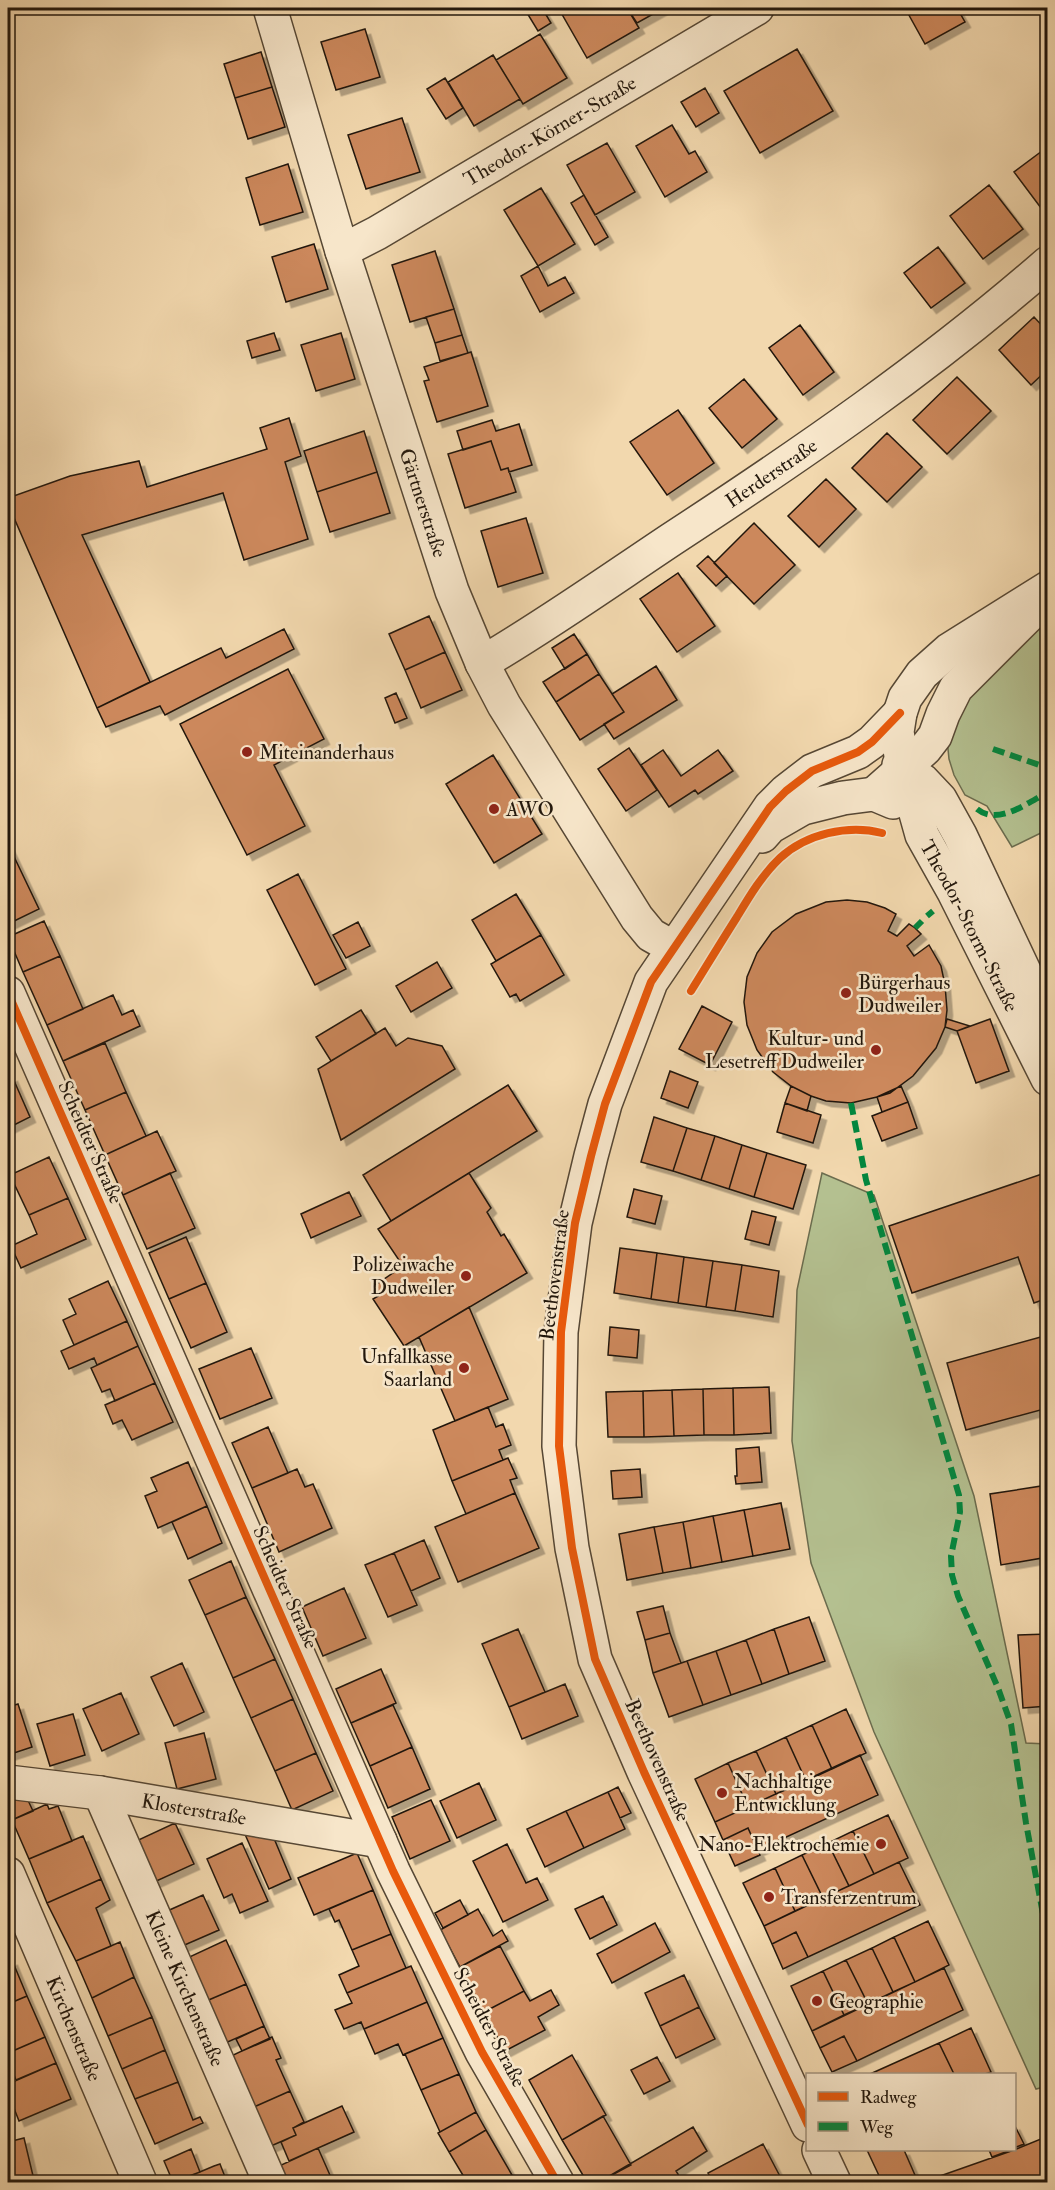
<svg xmlns="http://www.w3.org/2000/svg" width="1055" height="2190" font-family="'IM FELL Double Pica',serif">
<defs>
<filter id="shadow"><feDropShadow dx="5.5" dy="5.5" stdDeviation="0" flood-color="#0004"/></filter>
</defs>
<rect width="100%" height="100%" fill="#f2d8ae"/>
<filter id="stains"><feTurbulence type="fractalNoise" baseFrequency=".00333" numOctaves="4"/><feColorMatrix values="0 0 0 0 .2 0 0 0 0 .09 0 0 0 0 .02 0 0 0 .5 -.17"/></filter>
<radialGradient id="worn" r=".72"><stop offset=".6" stop-color="#630" stop-opacity="0"/><stop offset="1" stop-color="#630" stop-opacity=".3"/></radialGradient>
<path fill="#b4c090" stroke="#6b6c4e" stroke-width="1.5" d="M1047,615V830L1012,847L987,806L965,795L954,775L949,759L947,739L962,699Z
M822,1173L874,1195L974,1496L1026,1743L1047,1744L1048,2086L1036,2089L874,1732L811,1563L792,1441L797,1290Z"/>
<path fill="#cc885b" stroke="#22170c" stroke-width="1.5" filter="url(#shadow)" d="M524,8H542L551,23L538,31Z
M561,8H627L639,28L587,58L559,9Z
M627,8H664L637,23Z
M905,8H957L965,22L925,44Z
M365,29L380,77L336,90L321,42Z
M540,34L567,78L523,104L496,60Z
M797,49L833,111L760,153L724,91Z
M261,52L272,87L235,98L224,64Z
M493,55L520,99L474,126L448,82Z
M445,78L463,108L446,119L427,89Z
M272,87L285,127L248,139L235,98Z
M705,88L719,113L696,127L681,102Z
M402,118L420,172L366,189L348,135Z
M672,125L689,154L695,151L707,172L665,197L636,146Z
M607,143L635,192L595,215L567,165Z
M1046,148L1048,151V210L1044,212L1014,172Z
M288,164L303,212L260,225L246,178Z
M989,185L1023,229L983,259L950,216Z
M541,188L575,244L538,266L504,210Z
M584,195L608,237L595,245L571,203Z
M314,244L328,289L286,302L272,257Z
M938,247L965,283L931,308L904,273Z
M435,251L454,309L410,322L392,265Z
M538,266L548,286L565,277L574,293L540,312L521,276Z
M454,309L462,335L435,343L426,317Z
M1034,317L1048,332V369L1031,385L999,350Z
M800,325L834,372L803,395L769,348Z
M274,333L280,350L252,358L247,341Z
M341,333L355,379L316,391L301,345Z
M462,335L468,353L440,361L435,343Z
M471,352L488,406L437,422L424,381L429,380L424,367Z
M957,377L991,411L947,454L913,420Z
M744,379L777,419L742,448L709,408Z
M678,410L714,463L667,495L630,442Z
M289,418L301,456L285,462L308,539L244,560L223,493L82,535L150,682L97,708L8,504V498L70,476L139,461L147,487L267,449L260,428Z
M492,420L496,431L519,424L532,465L509,472L508,468L501,470L491,441L463,450L457,431Z
M364,431L377,472L317,492L304,451Z
M887,433L922,467L887,502L852,468Z
M491,441L501,470L508,468L516,492L465,508L448,454Z
M377,472L390,513L330,532L317,492Z
M826,479L856,509L819,547L788,516Z
M526,518L543,573L498,587L481,531Z
M754,523L795,565L754,604L714,563Z
M708,556L727,576L716,586L697,566Z
M678,573L715,626L677,652L640,599Z
M429,616L445,652L405,670L389,634Z
M284,629L294,649L165,715L160,706L106,727L97,708L221,648L226,658Z
M574,634L587,654L565,669L552,648Z
M445,652L462,690L421,708L405,670Z
M587,654L599,674L556,702L543,682Z
M656,666L677,700L614,739L604,724L624,712L612,694Z
M288,669L324,739L274,765L305,826L247,855L180,724Z
M599,674L624,712L580,740L556,702Z
M396,693L407,718L395,723L385,698Z
M629,748L657,790L626,811L598,769Z
M663,750L681,776L718,750L733,771L698,794L695,790L669,807L641,765Z
M493,755L542,834L494,863L446,784Z
M1048,830V846H1047L1041,833Z
M8,844L39,909L8,924Z
M298,874L346,969L315,985L267,890Z
M516,894L541,935L496,961L472,920Z
M847,900L867,902L885,908L896,914L888,931L897,936L909,924L915,928L921,934L907,946L914,956L929,945L941,966L945,985L947,1010L945,1027L936,1048L913,1076L890,1093L877,1097L851,1103L826,1101L811,1096L791,1086L773,1072L757,1050L747,1025L744,1002L747,977L757,953L772,932L796,914L826,902Z
M44,921L60,956L23,972L8,937Z
M358,922L370,946L346,958L333,935Z
M541,935L564,975L520,1001L516,994L510,997L491,964Z
M60,956L83,1009L47,1025L23,972Z
M437,962L452,988L411,1012L396,986Z
M113,995L122,1015L133,1010L140,1026L63,1061L47,1025Z
M702,1006L732,1022L710,1065L679,1049Z
M361,1010L376,1034L331,1061L316,1037Z
M947,1019L970,1026L957,1031L945,1027Z
M990,1019L1009,1071L976,1083L957,1031Z
M385,1028L396,1046L408,1038L442,1046L455,1069L341,1140L318,1069Z
M105,1043L126,1092L85,1110L63,1061Z
M670,1071L698,1082L688,1108L661,1098Z
M12,1076L30,1117L8,1128V1078Z
M508,1085L537,1131L391,1221L363,1175Z
M791,1086L811,1096L807,1111L785,1103Z
M901,1086L908,1102L882,1112L877,1097Z
M126,1092L146,1136L105,1155L85,1110Z
M908,1102L917,1128L882,1141L872,1116Z
M785,1103L821,1115L813,1143L777,1132Z
M654,1117L687,1128L673,1171L641,1162Z
M687,1128L715,1136L701,1180L673,1171Z
M157,1131L176,1171L123,1195L105,1155Z
M715,1136L742,1145L729,1189L701,1180Z
M742,1145L767,1153L754,1197L729,1189Z
M767,1153L806,1165L793,1209L754,1197Z
M49,1157L68,1198L29,1215L10,1175Z
M170,1173L195,1228L147,1249L123,1195Z
M469,1173L491,1208L487,1212L501,1236L504,1234L527,1273L404,1346L373,1299L380,1295L374,1286L403,1266L378,1229Z
M1042,1174L1048,1192V1298L1034,1303L1018,1257L912,1293L889,1226Z
M634,1189L662,1196L655,1224L627,1217Z
M349,1192L361,1216L311,1238L301,1214Z
M68,1198L86,1239L21,1268L11,1246L37,1234L29,1215Z
M752,1211L776,1217L769,1245L745,1239Z
M186,1237L206,1283L169,1299L149,1253Z
M620,1248L657,1253L651,1299L614,1293Z
M657,1253L684,1257L678,1303L651,1299Z
M684,1257L713,1261L706,1307L678,1303Z
M713,1261L742,1265L735,1311L706,1307Z
M742,1265L779,1271L773,1317L735,1311Z
M108,1281L127,1321L74,1345L63,1320L76,1314L69,1299Z
M206,1283L227,1332L191,1348L169,1299Z
M469,1307L508,1399L455,1421L419,1337Z
M127,1321L138,1346L97,1365L94,1358L69,1369L61,1351Z
M610,1327L639,1330L637,1358L608,1355Z
M1048,1335V1408L966,1430L947,1363Z
M138,1346L155,1383L115,1401L110,1389L102,1392L91,1368Z
M251,1348L272,1398L220,1419L199,1369Z
M155,1383L173,1422L132,1440L122,1420L113,1424L105,1405Z
M769,1387L771,1433L734,1435L733,1388Z
M733,1388L734,1435H704L703,1389Z
M703,1389L704,1435L674,1436L672,1390Z
M672,1390L674,1436L644,1437L643,1391Z
M643,1391L644,1437H608L606,1392Z
M488,1407L496,1427L503,1424L511,1445L499,1450L503,1460L452,1481L433,1430Z
M268,1427L288,1473L252,1488L232,1443Z
M759,1447L762,1482L736,1484L735,1476H737L736,1449Z
M508,1458L517,1478L510,1480L515,1493L466,1514L452,1481Z
M188,1462L207,1506L158,1528L145,1496L157,1491L151,1478Z
M297,1469L305,1487L313,1484L332,1528L279,1552L252,1488Z
M640,1469L642,1497L613,1499L611,1471Z
M1048,1485V1557L1001,1565L990,1494Z
M515,1493L539,1548L458,1582L435,1527Z
M781,1503L790,1549L753,1556L744,1510Z
M207,1506L222,1543L188,1559L172,1522Z
M744,1510L753,1556L722,1562L713,1516Z
M713,1516L722,1562L691,1568L683,1522Z
M683,1522L691,1568L663,1573L654,1527Z
M654,1527L663,1573L627,1580L619,1534Z
M424,1540L440,1578L411,1591L394,1553Z
M394,1553L417,1605L388,1617L365,1565Z
M231,1561L246,1597L205,1615L189,1580Z
M344,1588L366,1638L323,1656L302,1607Z
M246,1597L275,1659L233,1678L205,1615Z
M663,1606L670,1633L645,1640L637,1612Z
M809,1617L825,1661L789,1674L774,1629Z
M518,1629L545,1692L509,1707L482,1644Z
M774,1629L789,1674L762,1684L746,1640Z
M670,1633L681,1663L653,1673L645,1640Z
M1048,1634V1706L1023,1708L1018,1635Z
M746,1640L762,1684L731,1695L716,1651Z
M716,1651L731,1695L703,1705L687,1661Z
M275,1659L293,1699L251,1718L233,1678Z
M687,1661L703,1705L669,1717L653,1673Z
M182,1663L204,1712L174,1726L151,1677Z
M381,1669L396,1703L351,1723L336,1689Z
M565,1684L578,1716L522,1739L509,1707Z
M121,1693L139,1734L102,1751L83,1709Z
M293,1699L316,1753L275,1771L251,1718Z
M18,1704L32,1747L8,1755V1707Z
M393,1705L412,1747L370,1766L351,1723Z
M846,1709L866,1753L832,1769L812,1725Z
M73,1714L85,1755L50,1766L37,1724Z
M812,1725L832,1769L806,1781L786,1737Z
M204,1733L216,1779L177,1789L165,1743Z
M786,1737L806,1781L776,1794L756,1751Z
M412,1747L430,1789L388,1808L370,1766Z
M756,1751L776,1794L748,1807L728,1763Z
M316,1753L333,1791L292,1810L275,1771Z
M860,1755L878,1795L758,1850L748,1828L723,1840L715,1822Z
M728,1763L748,1807L715,1822L695,1779Z
M479,1783L496,1820L457,1838L440,1801Z
M618,1787L631,1813L620,1818L608,1792Z
M608,1792L625,1829L584,1848L566,1811Z
M26,1796L33,1811L12,1820L8,1810V1800L14,1797Z
M431,1800L450,1841L410,1859L392,1817Z
M47,1804L49,1809L58,1806L72,1841L29,1859L12,1820Z
M566,1811L584,1848L545,1867L527,1829Z
M888,1815L908,1858L874,1874L853,1831Z
M175,1823L194,1864L152,1883L134,1842Z
M748,1828L760,1855L735,1866L723,1840Z
M853,1831L874,1874L849,1886L828,1843Z
M244,1832L273,1836L291,1879L269,1889Z
M83,1836L101,1879L47,1903L29,1859Z
M242,1843L268,1901L240,1913L232,1894L224,1898L207,1859Z
M828,1843L849,1886L823,1898L802,1855Z
M507,1844L526,1883L537,1878L548,1900L503,1922L473,1861Z
M357,1853L373,1890L314,1915L298,1878Z
M802,1855L823,1898L795,1911L775,1868Z
M899,1862L920,1905L808,1957L796,1932L772,1944L764,1926Z
M775,1868L795,1911L764,1926L743,1883Z
M101,1879L110,1900L96,1908L111,1946L76,1961L47,1903Z
M373,1890L391,1934L352,1950L339,1920L335,1922L329,1909Z
M203,1895L219,1930L180,1947L165,1912Z
M603,1896L617,1925L590,1939L575,1909Z
M460,1900L468,1915L443,1928L435,1913Z
M478,1909L493,1936L502,1930L508,1941L460,1967L440,1930Z
M928,1921L949,1965L915,1982L894,1937Z
M655,1923L670,1952L612,1983L597,1954Z
M796,1932L808,1957L783,1969L772,1944Z
M391,1934L406,1968L347,1993L339,1975L359,1966L352,1950Z
M894,1937L915,1982L893,1992L872,1948Z
M226,1940L246,1984L204,2002L185,1959Z
M120,1942L134,1977L92,1998L76,1961Z
M500,1946L524,1991L484,2012L460,1967Z
M872,1948L893,1992L868,2004L846,1960Z
M12,1960L27,1996L8,2004V1961Z
M846,1960L868,2004L844,2015L823,1971Z
M411,1966L427,2002L364,2029L361,2022L344,2029L335,2010L352,2003L347,1993Z
M944,1968L963,2010L857,2061L844,2036L820,2048L812,2031Z
M823,1971L844,2015L812,2031L791,1986Z
M684,1975L699,2007L660,2026L645,1993Z
M134,1977L152,2017L108,2036L92,1998Z
M246,1984L264,2026L223,2044L204,2002Z
M551,1990L559,2005L538,2017L545,2030L505,2051L484,2012L524,1991L530,2001Z
M27,1996L45,2037L8,2053V2004Z
M427,2002L443,2038L403,2055L398,2044L375,2054L364,2029Z
M699,2007L715,2039L676,2058L660,2026Z
M152,2017L165,2050L122,2069L108,2036Z
M264,2026L270,2039L242,2051L236,2039Z
M971,2028L991,2072L985,2074H954L939,2043Z
M844,2036L857,2061L832,2072L820,2048Z
M45,2037L56,2063L16,2080L8,2060V2053Z
M272,2037L281,2058L276,2060L290,2091L254,2107L231,2056Z
M443,2038L459,2074L421,2090L405,2054Z
M939,2043L954,2074H870Z
M165,2050L178,2082L135,2099L122,2069Z
M572,2055L606,2115L562,2140L529,2080Z
M657,2057L670,2081L644,2094L631,2070Z
M56,2063L71,2099L19,2121L8,2093V2084Z
M459,2074L476,2112L440,2132L421,2090Z
M178,2082L193,2120L200,2117L203,2123L155,2144L135,2099Z
M290,2091L304,2122L293,2128L296,2135L271,2146L254,2107Z
M342,2106L354,2132L289,2161L281,2142L296,2135L293,2128Z
M476,2112L486,2130L449,2152L438,2133Z
M603,2116L631,2165L599,2182H587L562,2140Z
M1014,2124L1024,2144L1014,2148Z
M693,2127L707,2151L676,2171L683,2182H599Z
M486,2130L512,2175L500,2182H467L449,2152Z
M1048,2136V2182H923L1014,2150Z
M24,2138L34,2180L22,2182H8V2142Z
M763,2144L783,2182H713L708,2173Z
M318,2148L333,2182H286L279,2166Z
M191,2149L200,2172L173,2182L164,2161Z
M867,2150H904L918,2182H882Z
M989,2150H1011L992,2157Z
M220,2164L227,2182H176L214,2166Z
M512,2175L516,2182H500Z"/>
<g fill="none" stroke-linecap="round" stroke-linejoin="round">
<g stroke="#564734" stroke-width="36">
<g id="minor">
<path id="s1" d="M270,8L342,251L452,591L482,663L504,705L637,918L651,935L674,948"/>
<path id="s2" d="M342,251L377,233L757,8"/>
<path id="s3" d="M1048,588L949,650L922,674L905,698L900,713L897,732L903,767L922,835L954,892L1048,1079"/>
<path id="s4" d="M482,663C547,625 609,581 672,539C802,454 930,366 1048,263"/>
<path d="M899,765L923,781L940,799L960,835L1048,1022"/>
<path d="M874,794L925,749L935,736L943,714L956,688L1032,612"/>
<path d="M762,836L770,827L803,808L843,798L874,794L893,802"/>
<path d="M8,993L393,1871L482,2052L557,2182"/>
<path id="s5" d="M8,1782L100,1793L380,1841"/>
<path id="s6" d="M100,1793L270,2182"/>
<path id="s7" d="M8,1874L140,2182"/>
<path d="M808,2125L644,1772L595,1659L572,1548L559,1446L561,1332L575,1223L591,1156L605,1104L651,982L770,807L786,791L812,771L858,752L872,742L900,713"/>
<path d="M819,2150L834,2182"/>
</g>
</g>
<use href="#minor" stroke="#f7e6ca" stroke-width="33"/>
<path stroke="#00873e" stroke-width="6" stroke-dasharray="12 6" stroke-linecap="butt" d="M993,749L1048,768
M977,809C998,826 1027,803 1048,792
M927,916L933,911
M915,928L922,921
M851,1103L866,1180L959,1495L960,1512L951,1556L952,1575L958,1596L998,1688L1011,1724L1026,1823L1048,1941"/>
<g stroke="#f7e6ca" stroke-width="11">
<path id="cycleway" d="M691,991C706,967 721,942 737,917C749,897 762,875 780,858C806,834 848,824 882,833
M8,993L393,1871L482,2052L557,2182
M808,2125L644,1772L595,1659L572,1548L559,1446L561,1332L575,1223L591,1156L605,1104L651,982L770,807L786,791L812,771L858,752L872,742L900,713"/>
</g>
<use href="#cycleway" stroke="#e8590c" stroke-width="8"/>
</g>
<g fill="#8f2418" stroke="#f7e6ca" stroke-width="2">
<circle cx="247" cy="752" r="6"/>
<circle cx="494" cy="809" r="6"/>
<circle cx="846" cy="993" r="6"/>
<circle cx="876" cy="1050" r="6"/>
<circle cx="466" cy="1276" r="6"/>
<circle cx="464" cy="1368" r="6"/>
<circle cx="722" cy="1793" r="6"/>
<circle cx="881" cy="1844" r="6"/>
<circle cx="769" cy="1897" r="6"/>
<circle cx="817" cy="2001" r="6"/>
</g>
<g text-anchor="middle" stroke-width="5" stroke-linejoin="round" paint-order="stroke">
<g font-size="20" fill="#22170c" stroke="#f7e6ca">
<text dy="7" stroke="none"><textPath href="#s2" startOffset="240">Theodor-Körner-Straße</textPath></text>
<text dy="7" stroke="none"><textPath href="#s4" startOffset="346">Herderstraße</textPath></text>
<text dy="7" stroke="none"><textPath href="#s1" startOffset="518">Gärtnerstraße</textPath></text>
<text dy="7" stroke="none"><textPath href="#s3" startOffset="426">Theodor-Storm-Straße</textPath></text>
<text transform="translate(91 1142) rotate(66)" y="7">Scheidter Straße</text>
<text transform="translate(554 1275) rotate(-83)" y="7">Beethovenstraße</text>
<text transform="translate(286 1587) rotate(66)" y="7">Scheidter Straße</text>
<text transform="translate(658 1760) rotate(66)" y="7">Beethovenstraße</text>
<text dy="7" stroke="none"><textPath href="#s5" startOffset="188">Klosterstraße</textPath></text>
<text dy="7" stroke="none"><textPath href="#s6" startOffset="213">Kleine Kirchenstraße</textPath></text>
<text transform="translate(490 2027) rotate(62)" y="7">Scheidter Straße</text>
<text dy="7" stroke="none"><textPath href="#s7" startOffset="168">Kirchenstraße</textPath></text>
</g>
<g font-size="20" fill="#22170c" stroke="#f7e6ca" text-anchor="start">
<text x="259" y="759">Miteinanderhaus</text>
<text x="506" y="816">AWO</text>
<text x="858" y="989">Bürgerhaus<tspan x="858" dy="23">Dudweiler</tspan></text>
<text x="864" y="1045" text-anchor="end">Kultur- und<tspan x="864" dy="23">Lesetreff Dudweiler</tspan></text>
<text x="454" y="1271" text-anchor="end">Polizeiwache<tspan x="454" dy="23">Dudweiler</tspan></text>
<text x="452" y="1363" text-anchor="end">Unfallkasse<tspan x="452" dy="23">Saarland</tspan></text>
<text x="734" y="1788">Nachhaltige<tspan x="734" dy="23">Entwicklung</tspan></text>
<text x="869" y="1851" text-anchor="end">Nano-Elektrochemie</text>
<text x="781" y="1904">Transferzentrum</text>
<text x="829" y="2008">Geographie</text>
</g>
</g>
<rect width="1055" height="2190" fill="none" stroke="#f2d8ae" stroke-width="30"/>
<rect x="9" y="9" width="1037" height="2172" fill="none" stroke="#22170c" stroke-width="3"/>
<rect x="15" y="15" width="1025" height="2160" fill="none" stroke="#22170c" stroke-width="1.5"/>
<rect x="806" y="2073" width="210" height="78" fill="#f7e6ca" stroke="#a2937e" stroke-width="1.5"/>
<rect x="818" y="2092" width="30" height="9" fill="#e8590c" stroke="#a2937e" stroke-width="1.5"/>
<text x="860" y="2103" font-size="18" fill="#22170c">Radweg</text>
<rect x="818" y="2122" width="30" height="9" fill="#00873e" stroke="#a2937e" stroke-width="1.5"/>
<text x="860" y="2133" font-size="18" fill="#22170c">Weg</text>
<rect width="100%" height="100%" filter="url(#stains)"/>
<rect width="100%" height="100%" fill="url(#worn)"/>
</svg>
